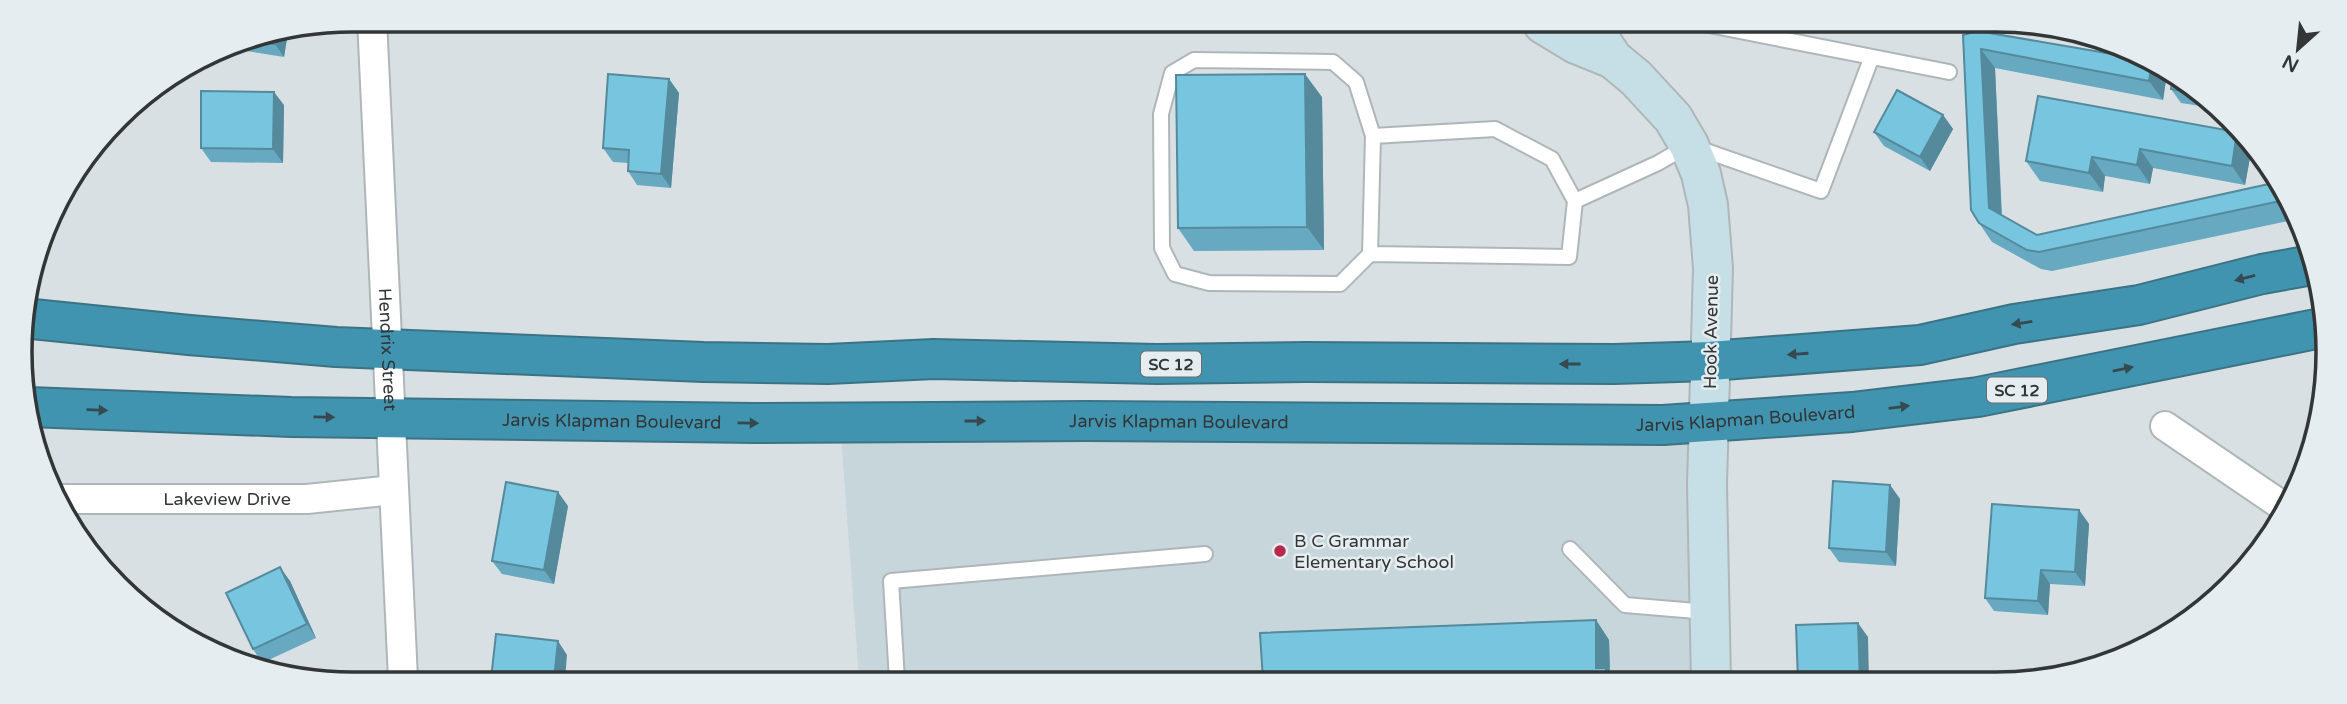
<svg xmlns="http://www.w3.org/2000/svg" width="2347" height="704" font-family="'Varela Round',sans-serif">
<rect width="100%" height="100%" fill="#d9e0e3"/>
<path fill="#c6d6db" d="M840,422H1709L1713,681L859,679Z"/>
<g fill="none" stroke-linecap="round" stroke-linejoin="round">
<g stroke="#afb6b8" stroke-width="18">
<path id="lane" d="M1704,24L1949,72
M1575,201L1569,257L1370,254L1373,136L1495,129L1552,159L1575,201L1658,163L1689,145L1821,191L1871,59
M1370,254L1340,284L1209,283L1175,274L1162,248L1161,114L1172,73L1194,60L1333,62L1356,82L1373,136
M1570,549L1625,605L1708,612
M897,680L891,581L1205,554"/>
</g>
<g stroke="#afb6b8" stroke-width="32">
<g id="street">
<path id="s1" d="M372,19L403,679"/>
<path d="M2165,426L2287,509"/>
<path id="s2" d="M61,499H307L394,490"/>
</g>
</g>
<g stroke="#afb6b8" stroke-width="42">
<path id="secondary" d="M1543,24L1576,44L1613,59
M1590,24L1613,59L1636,78L1673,118L1689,145L1701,174L1708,205L1713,268L1707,485L1711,681"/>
</g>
<g stroke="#3b7385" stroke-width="42">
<g id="highway">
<path d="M23,318L189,335L336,347L703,362L828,364L934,359L1157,364L1306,362L1614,364L1710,361L1920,345L2014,324L2139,305L2262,274L2312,265"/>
<path id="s3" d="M29,407L291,417L755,423L1086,421L1663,425L1852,412L1978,397L2321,328"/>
</g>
</g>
<use href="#lane" stroke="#fff" stroke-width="14"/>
<use href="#street" stroke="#fff" stroke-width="28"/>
<use href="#secondary" stroke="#c6dfe7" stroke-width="38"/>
<use href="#highway" stroke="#4094af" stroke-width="38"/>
</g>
<path fill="#67a9c0" d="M288,32L284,57L221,47L225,44Z
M1963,35L2141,59L2156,65L2166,80L2163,100L1995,68L2002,215L2037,235L2278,182L2293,220L2052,271L2041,269L1992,242L1979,223Z
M2180,76L2213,108L2181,103L2171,89Z
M669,79L679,93L671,188L637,185L628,171V163L613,162L603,148Z
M2038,96L2251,152L2245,185L2153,168L2150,184L2105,176L2103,192L2040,181L2026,161Z
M1322,97L1324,250L1194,251L1178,228Z
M284,105L283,163L211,162L201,148Z
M1943,115L1953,129L1930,171L1884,146L1874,132Z
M1890,485L1900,499L1896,566L1839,562L1829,548Z
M568,506L554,584L502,574L492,561Z
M2079,510L2089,524L2085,586L2050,584L2048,615L1994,611L1985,598Z
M290,581L316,638L262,663L253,649Z
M1596,620L1609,640L1610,673L1615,681L1263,680Z"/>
<path fill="#548a9c" d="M288,32L284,57L275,44L276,34Z
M1981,49L1995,68L2002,227L1989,208Z
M2152,64L2156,65L2166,80L2163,100L2149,81Z
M1305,74L1322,97L1324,250L1307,227Z
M669,79L679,93L671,188L661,174Z
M274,92L284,105L283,163L273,149Z
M1943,115L1953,129L1930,171L1920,157Z
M2237,133L2251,152L2245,185L2232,166Z
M2140,149L2153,168L2150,184L2137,165Z
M2092,157L2105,176L2103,192L2089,173Z
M1890,485L1900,499L1896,566L1886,552Z
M558,492L568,506L554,584L544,570Z
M2079,510L2089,524L2085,586L2075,572Z
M280,567L290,581L316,638L307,624Z
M2041,570L2050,584L2048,615L2038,601Z
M1596,620L1609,640L1610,673L1615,681H1605L1596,668Z
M1858,623L1868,637L1869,682H1860Z
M558,641L567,655L565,679H554Z"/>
<path fill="#78c5df" stroke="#548a9c" stroke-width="2" d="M1978,31L2141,59L2152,64L2149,81L1981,49L1989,208L2037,235L2278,182L2285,200L2039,252L2027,250L1979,223L1971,210L1963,35Z
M276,34L275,44L250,40Z
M2174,73L2180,76L2198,94L2171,89Z
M608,74L669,79L661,174L628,171L629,150L603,148Z
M1305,74L1307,227L1178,228L1176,75Z
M1897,90L1943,115L1920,157L1874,132Z
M201,91L274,92L273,149L201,148Z
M2038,96L2237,132L2232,166L2140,149L2137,165L2092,157L2089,173L2026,161Z
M1833,481L1890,485L1886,552L1829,548Z
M506,482L558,492L544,570L492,561Z
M1992,504L2079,510L2075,572L2041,570L2038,601L1985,598Z
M280,567L307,624L253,649L226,593Z
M2196,608L2201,610L2191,617Z
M1596,620V668H1606V681H1518V673L1461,675L1460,681L1263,680L1260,633Z
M1858,623L1860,682L1798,681L1796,625Z
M496,634L558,641L554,679H491Z"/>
<defs><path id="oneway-solid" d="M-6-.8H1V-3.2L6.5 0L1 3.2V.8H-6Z" transform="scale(1.75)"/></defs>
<g fill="#36494f">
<use href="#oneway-solid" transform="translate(2245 278) rotate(166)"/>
<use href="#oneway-solid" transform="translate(2022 323) rotate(171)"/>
<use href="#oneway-solid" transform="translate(1798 354) rotate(176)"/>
<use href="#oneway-solid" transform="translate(1570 364) rotate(-180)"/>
<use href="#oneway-solid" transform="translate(2123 369) rotate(-12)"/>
<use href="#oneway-solid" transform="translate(1899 407) rotate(-7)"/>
<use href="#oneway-solid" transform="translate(97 410) rotate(2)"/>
<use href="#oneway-solid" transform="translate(324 417) rotate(1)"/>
<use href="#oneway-solid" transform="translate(975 421)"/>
<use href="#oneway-solid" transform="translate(748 423) rotate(1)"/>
</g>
<circle fill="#b9284d" stroke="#e6edf0" stroke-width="2.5" cx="1280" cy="551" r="7"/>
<g text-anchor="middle" stroke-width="5" stroke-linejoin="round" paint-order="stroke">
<g fill="#e6edf0" stroke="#696d6e" stroke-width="2">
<rect x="1141" y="351.5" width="60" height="25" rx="5"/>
<rect x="1987" y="377.5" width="60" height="25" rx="5"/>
</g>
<g font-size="16" font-weight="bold" fill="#333637">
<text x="1171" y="370">SC 12</text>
<text x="2017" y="396">SC 12</text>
</g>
<g font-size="18" fill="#333637" stroke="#e6edf0">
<text transform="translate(1711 332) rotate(-89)" y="6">Hook Avenue</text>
<text dy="6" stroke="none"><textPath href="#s1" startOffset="331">Hendrix Street</textPath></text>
<text dy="6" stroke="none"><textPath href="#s3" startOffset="1717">Jarvis Klapman Boulevard</textPath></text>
<text dy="6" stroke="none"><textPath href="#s3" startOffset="583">Jarvis Klapman Boulevard</textPath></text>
<text dy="6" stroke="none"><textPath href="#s3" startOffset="1150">Jarvis Klapman Boulevard</textPath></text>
<text dy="6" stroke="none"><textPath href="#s2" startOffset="166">Lakeview Drive</textPath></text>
</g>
<g font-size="18" fill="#333637" stroke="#e6edf0" text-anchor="start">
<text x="1294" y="547">B C Grammar<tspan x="1294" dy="21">Elementary School</tspan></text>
</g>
</g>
<path d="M0 0H2347V704H0ZM352 32H1996A320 320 0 0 1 2316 352V352A320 320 0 0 1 1996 672H352A320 320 0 0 1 32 352V352A320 320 0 0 1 352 32Z" fill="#e6edf0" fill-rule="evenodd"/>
<path fill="none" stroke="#333637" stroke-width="3.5" d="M352 32H1996A320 320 0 0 1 2316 352V352A320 320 0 0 1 1996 672H352A320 320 0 0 1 32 352V352A320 320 0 0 1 352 32Z"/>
<g transform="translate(2298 49) rotate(207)" stroke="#e6edf0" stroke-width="5" paint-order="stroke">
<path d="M0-5L12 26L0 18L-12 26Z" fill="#333637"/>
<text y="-10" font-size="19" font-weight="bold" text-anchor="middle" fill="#333637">N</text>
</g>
</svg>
